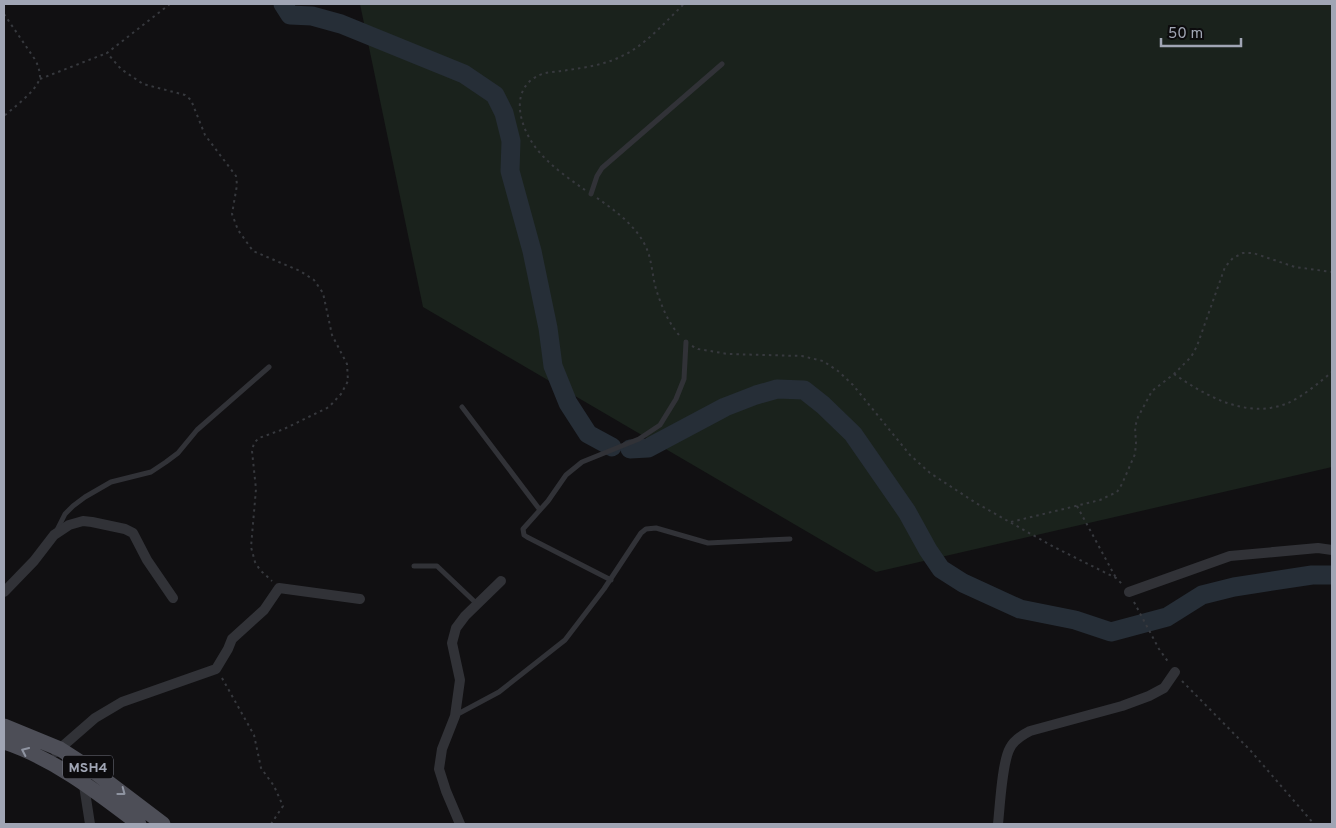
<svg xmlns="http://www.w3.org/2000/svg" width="1336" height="828" font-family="Overpass,sans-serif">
<rect width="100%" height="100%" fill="#111012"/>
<path fill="#1a221c" d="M360,4H1332V467L876,572L423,307Z"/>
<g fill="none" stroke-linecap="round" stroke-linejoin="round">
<path stroke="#262e37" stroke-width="19" d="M283,4L290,15L312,16L341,24L464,74L495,95L504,113L511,141L510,171L532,251L548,328L553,366L568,403L588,434L612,447
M630,449L648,448L725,407L756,395L777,389L804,390L823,405L853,434L907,512L928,550L941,569L963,583L1020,609L1075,620L1111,632L1167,617L1202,595L1234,587L1312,575H1332"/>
<path stroke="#37393e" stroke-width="2" stroke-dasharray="2.5 4" stroke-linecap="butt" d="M170,4L107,53L121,69L143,84L185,95L191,100L205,135L236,176L237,185L232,214L238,230L253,251L300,271L314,280L323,293L332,335L347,364L348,381L341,394L329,407L284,429L259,438L254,443L252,451L256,489L251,547L255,562L260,570L272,581
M4,14L36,61C38,66 40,71 40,77C38,90 13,108 4,116
M40,79L107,53
M585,190C568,178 549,165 536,148C519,126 508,87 542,74C548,72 555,72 561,71C581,68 601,66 620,57C645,46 665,22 684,4
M597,198C616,211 636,226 646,247C652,260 652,275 656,289C661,305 669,325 681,337
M692,346L698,349L728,354L802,356L823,361L838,371L853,385L910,455L930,473L976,503L1054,547L1116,578L1122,584
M1174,374C1206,396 1247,420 1288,403C1302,397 1320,382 1332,372
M1077,506L1116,578
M1011,522L1100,500L1117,492L1122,484L1135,454L1136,443L1135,427L1138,417L1152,391L1174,374L1191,357L1197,346L1225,267L1233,258L1243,253H1253L1295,267L1332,272
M1134,602L1159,649L1169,663
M222,678L254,735L261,768L274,786L283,806L271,824
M1182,681L1250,750L1314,824"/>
<path stroke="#313237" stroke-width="5" d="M591,194L597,176L602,168L722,64
M462,407L540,510
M57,530L65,514L73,506L85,497L111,482L151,472L166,462L178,453L197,430L269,367
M414,566H437L477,604
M611,580L527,537L524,535L523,529L548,501L566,475L582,462L639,439L660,425L676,399L684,379L686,342
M456,715L499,692L565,640L604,589L641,533L646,529L656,528L708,543L790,539"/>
<path stroke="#313237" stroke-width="10" d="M4,592L34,561L54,535L69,525L83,521L92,522L125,529L133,533L147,560L173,598
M1129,592L1230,556L1318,548L1332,550
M56,752L95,718L122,702L216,669L228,649L232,639L264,610L279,588L360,599
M83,779L90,824
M460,824L446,791L439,769L442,749L455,716L460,680L452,643L456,628L465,616L501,581
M998,824C1000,806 1002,762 1010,748C1014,740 1022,735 1030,731L1122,706L1149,696L1164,688L1175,672"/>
<path stroke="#4d4e57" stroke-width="15" d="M4,726L60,749L88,767L163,824
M4,742C55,759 97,792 139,824"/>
</g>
<defs><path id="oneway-chevron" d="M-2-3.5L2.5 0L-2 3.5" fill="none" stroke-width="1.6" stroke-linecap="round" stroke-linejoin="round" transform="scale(1.25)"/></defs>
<g stroke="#8f94a1">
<use href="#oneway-chevron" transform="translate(25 751) rotate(-155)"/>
<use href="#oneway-chevron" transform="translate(122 792) rotate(37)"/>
</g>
<g text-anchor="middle" stroke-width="4" stroke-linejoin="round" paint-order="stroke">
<rect fill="#0c0b0d" stroke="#747782" stroke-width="1" x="63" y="755.5" width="50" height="23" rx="4"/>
<g font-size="14" font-weight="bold" fill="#a0a5b4">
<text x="88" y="772">MSH4</text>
</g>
</g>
<rect width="1336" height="828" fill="none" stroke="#a0a5b4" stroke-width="10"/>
<path d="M1161 38v8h80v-8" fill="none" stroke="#a0a5b4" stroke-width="2.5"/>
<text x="1168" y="38" font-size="15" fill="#a0a5b4" stroke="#0c0b0d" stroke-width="4" paint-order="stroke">50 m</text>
</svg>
